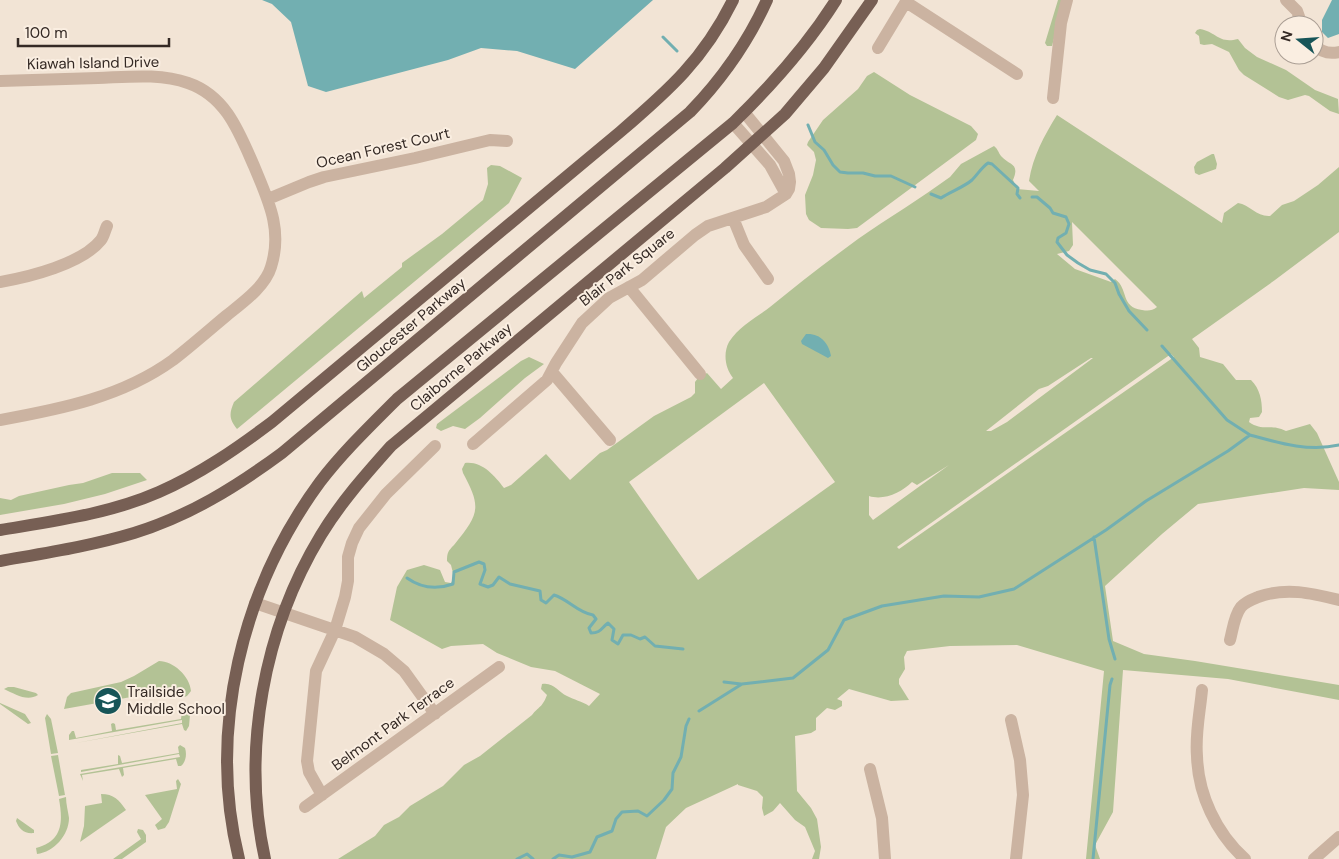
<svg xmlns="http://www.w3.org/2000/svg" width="1339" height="859" font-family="'DM Sans',sans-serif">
<rect width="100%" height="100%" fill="#f2e4d5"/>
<path fill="#b3c295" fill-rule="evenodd" d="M1058,0H1064L1052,46H1047L1045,43Z
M1200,29C1217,32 1218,44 1238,39L1245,48L1257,57L1286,70L1315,90L1338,99L1339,114L1330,111L1309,96L1305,95L1288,100L1279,97L1244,75L1239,70L1229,52L1212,44L1204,45L1200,44L1199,36L1195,33L1197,30Z
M874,72L910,95L971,126L978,134L976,140L857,228L848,229L821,228L809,220L806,214L805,195L813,175L816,160L814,152L807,145L808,142L823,120L858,89L867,76Z
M1057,115L1222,223L1224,213L1238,203C1250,205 1257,217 1270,216L1282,205L1294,201L1318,185L1339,167V232L1275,280L1192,339L1199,348L1200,357L1223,364L1236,380H1251C1260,389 1262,400 1262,412L1259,417L1250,418L1249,422C1263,432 1270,423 1286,431L1310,424L1317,433L1339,482V490L1304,488L1198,504L1162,534L1105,586L1113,641L1144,654L1195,661L1339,685V700L1228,679L1123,670L1113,812L1095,845L1100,859H1086L1104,671L1017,645L950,646L907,651L904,657L905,669L899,679V684L909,700L891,701L849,689L837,699L842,701V706L835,710L827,708L816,718V730L811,733L795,736L797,791L811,808L817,819L821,847L819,859H812L815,851L805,827L795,820L780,803L773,811L764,816L762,808L763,797L757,791L738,785V784L686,808L666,827L656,859H338L375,836L384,825L399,817L410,806L443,786L464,765L480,756L532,715C539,706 542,708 547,695L541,689L542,684C554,682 558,692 567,696C574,700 582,701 589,706L600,694L555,671L531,667L497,653L483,644L451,646L442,649L390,620L397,587L407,570L424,565L440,570L445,582L451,583L454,577L451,565L447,561C447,553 448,551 454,545C479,514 482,508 463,473L462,469L465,463C482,461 494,475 504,488L511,485L546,454L570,480L600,453L607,450L654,416L691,397L695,393V382L698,378L707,373L721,389L733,378C725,368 723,353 729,342C739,326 756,318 770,307C798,284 828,261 858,239C888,218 920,199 950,177L961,164L994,146C998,149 998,152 1001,156C1010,166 1020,163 1013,180L1017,189L1039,191L1029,181C1033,156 1044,136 1057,115ZM1072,222L1157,307C1152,311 1148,311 1142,310C1120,307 1129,289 1115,279L1111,282L1075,269L1057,254L1069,251L1073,245ZM1171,354L1174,357L899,549L897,547ZM1091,358H1093L1007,422L991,431H986L1039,389L1048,386ZM764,383L835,482L698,580L629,482ZM949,465L873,520L869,515V496C884,501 902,492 912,482L917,485Z
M1212,154H1214L1217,164L1216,169L1199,175L1195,173L1194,167L1197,162Z
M491,165L500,166L522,178L509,203L237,429C229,419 229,414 234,402L362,291L364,298L402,267V263L442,234L483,200L488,184L487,168Z
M529,357L544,364L525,378L480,418L465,429L453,426L441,431L436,428L437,424L521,361Z
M112,473H140L147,480L105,494L64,504L0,515V498L11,500L19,496L69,485L83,483Z
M159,661C173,661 190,676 191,691L187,696L179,699L176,689L64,709L67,697L71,693L121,682L134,676Z
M8,687H14L36,693L38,695C27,702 15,694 4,689Z
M0,703L25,714L31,723L28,724L0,704Z
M182,711H186L190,715L189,726L186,731L184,730L182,724L76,743L182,723V720L69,740V735L72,731H74L76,738L112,731L111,724L113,723L115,724L116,730L181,719Z
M47,714L51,719L58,753L51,754L45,718Z
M180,745L185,748C187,754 186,762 181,766H178L176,759L123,768L124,775L122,777L119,769L82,775L83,781L80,774L180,757L179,754L81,772V770L118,764V755L120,756L122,763L179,753L178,747Z
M58,755L65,795L59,796L51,756Z
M178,779L181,784L169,822L165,828L158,830L155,825L162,819L145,795L177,789L176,781Z
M101,794C114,794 119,800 126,810L80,842L84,826L85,806L102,803Z
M66,797C66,804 68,811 69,818C69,835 54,852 37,854L36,848C63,841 63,822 59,799Z
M17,818L34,830V833C24,834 19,829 16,821Z
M138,829L143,830L146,835V842L122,859H113L141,839L137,832Z"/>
<path fill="#72afb1" d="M262,0H653L575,69L517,51L481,48L448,60L326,92L308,86L291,22L272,4Z
M1332,0H1339V34L1328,38L1322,32V20Z
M806,334C820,333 829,343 831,356L828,358L802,344L801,341Z"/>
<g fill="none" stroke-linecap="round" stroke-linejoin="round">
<path stroke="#72afb1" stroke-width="3" d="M663,37L677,51
M808,125L815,142L824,150L833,165L840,172L848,173H863L875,176H891L915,187
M931,194L941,198C950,192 964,187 972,180C978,174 981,168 988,163L992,164L1018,188L1017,194L1020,198
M1032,197H1037L1050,208L1053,213L1066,217L1069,224L1066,233L1058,238L1057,242L1067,255L1078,263L1090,270L1106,274L1115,283L1119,294L1129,311L1147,330
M1162,346L1227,420L1250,435
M1094,537L1109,639L1115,659
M407,578C421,588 436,590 453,584L454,572L479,562L484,564L485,570L480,584L488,587L493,585L499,577L510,584L540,591L541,600L546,603L554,595C568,599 578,613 593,615L596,619L589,628L591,633C601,633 601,628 608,623L614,629L612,640L618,644L623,635H631L640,639L645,637L655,646L683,649
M724,682L741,684
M699,711L742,684L793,678L828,650L844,620L882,606L944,596L979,597L1014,589L1106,530L1146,501L1228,451L1250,435C1279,443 1309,452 1339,445
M517,859L527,854L533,859
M553,859L559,855L572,857L590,852L597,837L612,831L616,819L622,812L638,811L647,816L664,800L672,789L673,773L681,757L686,726L689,719
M1093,859L1110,685L1112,679"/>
<path stroke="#cbb3a1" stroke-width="12" d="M1286,0L1297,11L1302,25
M906,2L1017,74
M1314,45C1321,52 1330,54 1339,52
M878,48L907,0
M0,81C33,80 65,79 98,78C127,77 160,73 188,83C226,96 239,132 254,166C268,200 283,229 271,267C265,287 242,303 226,316C208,331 191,346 173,360C122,397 61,409 0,420
M1053,98L1061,23L1067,0
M733,123L770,165L786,194
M268,199L309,182L324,177L415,158L490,140L507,141
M733,218L744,245L768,279
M0,282C29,277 82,264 101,240C104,236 105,230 107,226
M629,287L700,374
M552,372L610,440
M473,444L547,380L556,363L582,323L609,298L642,280L695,235L708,226L766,207L786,194L789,189L790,182L789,174L784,161L744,112
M255,603L355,637L384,654L404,671L435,714
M1230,640C1233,629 1234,616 1241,607C1245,602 1253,599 1258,597C1286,587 1311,593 1339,600
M1202,690C1200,712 1195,734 1197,756C1198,794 1216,833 1245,859
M1011,720L1020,760L1023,795L1016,859
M870,769L882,818L885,859
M322,795L309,772L307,761L316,671L335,630L345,597L348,581V557L352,543L359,528L386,494L435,446
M305,807L499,667
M1314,859L1339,837"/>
<path stroke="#775f54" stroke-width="12" d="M0,530C54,521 109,514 159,492C200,474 236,449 272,422L620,132C669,90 704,59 733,0
M0,561C45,553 91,546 134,533C189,516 236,487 282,453L690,112C722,79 748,42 767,0
M239,859C207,730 242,588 320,482C343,452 370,426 397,399L733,123C772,85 807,46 836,0
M265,859C241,750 264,629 321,535C341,502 366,474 391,446L725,168L785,114L824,68L872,0"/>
</g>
<defs>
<g id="school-disc" transform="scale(1.4375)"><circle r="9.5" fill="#175558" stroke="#faeee1"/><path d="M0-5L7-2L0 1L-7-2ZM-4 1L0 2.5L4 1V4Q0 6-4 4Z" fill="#fff"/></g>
</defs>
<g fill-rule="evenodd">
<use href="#school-disc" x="108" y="701"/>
</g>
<g text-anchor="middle" stroke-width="4" stroke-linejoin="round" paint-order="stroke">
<g font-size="15" fill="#342924" stroke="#faeee1">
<text transform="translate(93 63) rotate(-1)" y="5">Kiawah Island Drive</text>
<text transform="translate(383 148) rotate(-13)" y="5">Ocean Forest Court</text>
<text transform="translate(627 267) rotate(-38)" y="5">Blair Park Square</text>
<text transform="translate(411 325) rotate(-40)" y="5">Gloucester Parkway</text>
<text transform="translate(461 367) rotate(-40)" y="5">Claiborne Parkway</text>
<text transform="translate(393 724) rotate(-36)" y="5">Belmont Park Terrace</text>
</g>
<g font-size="15" fill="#342924" stroke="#faeee1" text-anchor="start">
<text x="127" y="697">Trailside<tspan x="127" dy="17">Middle School</tspan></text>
</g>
</g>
<g transform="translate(1299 40) rotate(287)"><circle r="24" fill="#faeee1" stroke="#ab9f95"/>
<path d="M0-4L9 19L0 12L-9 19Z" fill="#175558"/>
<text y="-8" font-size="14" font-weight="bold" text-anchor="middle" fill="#342924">N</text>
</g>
<path d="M18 38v8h151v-8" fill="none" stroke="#342924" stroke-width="2.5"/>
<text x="25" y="38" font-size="15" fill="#342924" stroke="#faeee1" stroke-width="4" paint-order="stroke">100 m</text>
</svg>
